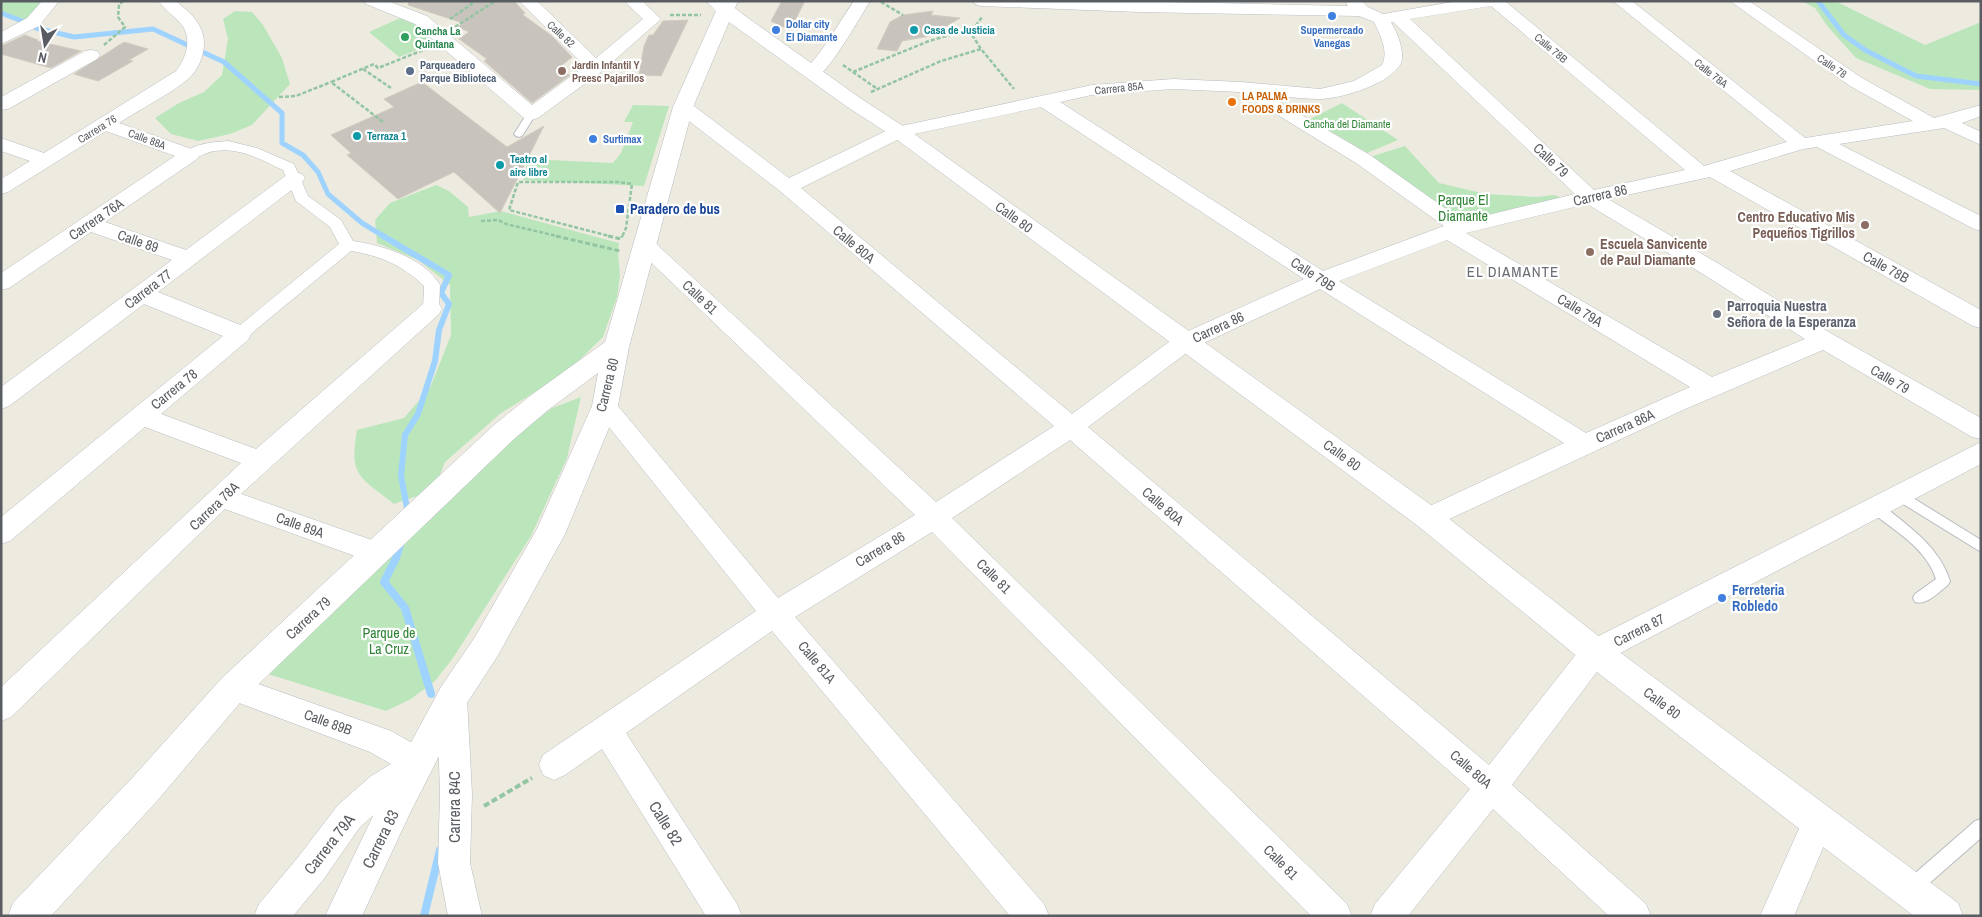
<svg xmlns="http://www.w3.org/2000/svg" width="1982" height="917" font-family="'Archivo Narrow',sans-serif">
<rect width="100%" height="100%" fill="#edebe0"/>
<path fill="#bbe6bc" d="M1,1H43L31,16L22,21L1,13Z
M1802,1H1835L1925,45L1981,22V90L1930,89L1856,58L1828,27L1815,8Z
M235,11L252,12L263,25L282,58L290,84L252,125L230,134L198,141L171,134L155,118L179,103L204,92L222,75L228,39L223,19Z
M409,14L441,41L399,57L369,32Z
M1342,103L1398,140L1367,153L1310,119Z
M633,105L669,106L644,186L523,180L530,154L549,160L613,163L621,153L633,122H624Z
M1405,146L1439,183L1486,194L1537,197L1554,195L1571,201L1460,228L1363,159Z
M436,185L449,191L468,207L469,217L501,211L619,243L618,252L620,276L617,297L603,337L566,373L501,413L445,462L434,490L394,504C359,476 349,477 357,430L404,418L430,388L451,335L450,285L418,260L377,243L375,220L390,203Z
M581,397L567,458L531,536L453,658L435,681L411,699L386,711L268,674L526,428L552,408Z"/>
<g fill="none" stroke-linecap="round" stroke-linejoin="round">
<path stroke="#9ed3ff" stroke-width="5" d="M1818,1L1844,35L1865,50L1916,76L1981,84
M1,13L22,21
M36,28L74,37L153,29L224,62L282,113V143L303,155L318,172L328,194L362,223L385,237"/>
<path stroke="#9ed3ff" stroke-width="6" d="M383,236L449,275L441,293L449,304L439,330L435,361L418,414L405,435L401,475L408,514"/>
<path stroke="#9ed3ff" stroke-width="8" d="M401,541L396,558L384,582L405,608L431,694
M424,916L440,850"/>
</g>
<path fill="#c8c4bd" stroke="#d2ccbf" d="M409,1H514L525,13L523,15L552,36L572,57L555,71L570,75L532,103L484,61L487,59L459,39L469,32L458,27L463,23L408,5Z
M782,1H805L790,30L771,21Z
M933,11L931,15L960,18L930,36L902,41L897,51L877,49L890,22L903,15Z
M688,20L661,76L639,75L644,46L649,35H653L663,21Z
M25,35L38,40L37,41L81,51L51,68L1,54V46Z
M124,42L148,49L129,60L133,61L98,81L74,74Z
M422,82L507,147L544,126L500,213L454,172L398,199L347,155L351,153L331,135L394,107L384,99Z"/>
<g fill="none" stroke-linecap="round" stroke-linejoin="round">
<g stroke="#b8bbc0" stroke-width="2">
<path id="service" d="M531,111L536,114L522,136L519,137L516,136L514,134L528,112Z
M1900,490L1981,540V552L1895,499L1894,495L1895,491Z
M1876,503L1881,504C1908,526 1939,546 1950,581L1948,585C1939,592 1926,606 1915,602L1913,598L1915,594L1936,579C1927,549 1894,530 1871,512L1870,508L1871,504Z
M1981,819V838L1917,894L1911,896L1905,894L1903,888L1905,882L1975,821Z"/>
</g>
<g stroke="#b8bbc0" stroke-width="1">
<path id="pedestrian" d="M228,141L257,148L294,164L308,196L341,220L353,241C384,246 423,257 440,285L439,309L437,313L431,315L425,313L423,309L424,286C402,265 381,256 351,251L246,338L240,340L234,338L231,334L234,330L339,244L330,227L296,201L283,170C262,160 239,147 215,151C204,152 196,161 185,158L183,155C192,143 215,142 228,141Z"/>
</g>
<g stroke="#b8bbc0" stroke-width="1">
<path id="minor" d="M42,1H59L39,26L1,44V32L27,18Z
M159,1H176C185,9 195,16 200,27C209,43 202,67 188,79C169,95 140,109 119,123L197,151L200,155L197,159L105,222L186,250L288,174L295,172L302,174L305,178L302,182L158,292L248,328L251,334L248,340L161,414L256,449L423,304L431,301L439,304L442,309L439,314L241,494L386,545L390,553L386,561L377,564L225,509L11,717L1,721V687L241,463L145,427L10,541L1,544V517L223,336L144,304L9,406L1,409V387L172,260L91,232L9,288L1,290V273L175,156L106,131L8,192L1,194V179L30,161L1,151V138L44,153L176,71C186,59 193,38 181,24C174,16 165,10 159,1Z
M364,1H388L427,16L532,105L585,66L519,1H537L596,58L643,19L624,1H642L661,19L602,71L538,118L531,120L524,118L415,24L366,4Z
M854,1H870C861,16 830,70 817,77C814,79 810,78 806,77L803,73L821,51Z
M973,1H1118L1348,6L1345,1H1362L1368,7L1383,14L1458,1H1505L1704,166L1787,142L1613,1H1632L1805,138L1913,121L1850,86L1730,1H1749L1862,78L1934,118L1981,105V116L1962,123L1981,132V145L1944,128L1839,144L1981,216V231L1974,229L1817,147L1803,149L1730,171L1981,310V328L1973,326L1710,177L1608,199L1719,264L1832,334L1981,418V439L1972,437L1823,350L1683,410L1428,529L1419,525L1415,518L1419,511L1564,443L1320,289L1193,348L1088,427L1489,765L1585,643L1981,442V464L1605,661L1512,785L1646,904L1651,916H1609L1493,809L1408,916H1370L1375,904L1470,789L1070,440L952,518L1347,904L1352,916H1311L932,532L795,617L1044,904L1049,916H1010L772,631L626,733L737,904L742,916H706L602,749L565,775L554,780L543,775L539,765L543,755L756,611L597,412L593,406L597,400L605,397L613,400L778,598L915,515L638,250L634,245L638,240L645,238L652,240L936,502L1054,426L780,191L676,111L674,107L676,103L683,101L690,103L789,178L892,128L1092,85L1173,79L1241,82L1320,89L1354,81L1382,65C1389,52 1380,34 1374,22L1359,16L1139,12L981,6L975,4ZM1491,6L1685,170L1594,190L1410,19ZM1391,22H1393L1575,194L1463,221L1370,155L1267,95C1284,96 1301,99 1318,99C1338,100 1399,82 1402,59C1403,46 1397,33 1391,22ZM1173,89L1240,92L1356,163L1444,226L1323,271L1060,102L1092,95ZM1041,107L1304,279L1177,336L1072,414L801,188L905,136ZM1587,204L1703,274L1805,339L1712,377L1466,233ZM1447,240L1690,387L1586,433L1339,281Z
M91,50L97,51L100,55L97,59L8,109L1,110V97L85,51Z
M233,675L391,731L430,753L434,763L430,773L393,798L360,827L323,880L293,916H254L259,904L299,856L338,805L371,776L391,764L370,752L223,697L218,688L223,679Z
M452,684L462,688L467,698L472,794L470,863L482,916H448L438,863L440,794L437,698L442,688Z
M1818,806L1829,811L1834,822L1794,916H1760L1807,811Z"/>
</g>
<g stroke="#b8bbc0" stroke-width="1">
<path id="tertiary" d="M706,1H738L735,8L741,13L860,98L906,128L1438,510L1606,642L1958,903L1963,916H1914L1806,834L1584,662L1418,526L892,136L846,106L729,22L693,107L629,347L618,406L565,534L497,657L463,709L410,813L362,916H325L386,789L441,687L475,637L537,529L592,406L598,373L548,410L514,439L244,698L157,801L51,916H8L13,903L133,777L222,678L494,425L530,396L605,342L673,107L716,11Z"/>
</g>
<path stroke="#93c5a2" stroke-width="2.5" stroke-dasharray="4 2" stroke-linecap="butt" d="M881,2L903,15
M670,15H701
M450,19L476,1
M455,27L495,1
M969,30L981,49L1014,89
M104,45L125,27L118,17L119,5L123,1
M843,65L876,88
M363,69L391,88
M853,72L929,41L974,28L982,17
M871,92L941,61L981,49
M279,97L296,96L331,82
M383,122L331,82L374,64L378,68L426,49
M481,221L498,220L506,224L561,237
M613,237L509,210L518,182H618L632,184L626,228L622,237"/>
<path stroke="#93c5a2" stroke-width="3" stroke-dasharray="5 2.5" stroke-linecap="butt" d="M556,236L620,251
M608,236L621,239L622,236"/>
<path stroke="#93c5a2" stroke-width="4" stroke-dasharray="6 3" stroke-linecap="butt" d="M484,806L532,778"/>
<use href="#service" fill="#fff" fill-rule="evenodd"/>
<use href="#pedestrian" fill="#fff" fill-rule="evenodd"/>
<use href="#minor" fill="#fff" fill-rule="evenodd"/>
<use href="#tertiary" fill="#fff" fill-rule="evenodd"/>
</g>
<g fill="#3f7fe0" stroke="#fff" stroke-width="2">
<circle cx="1332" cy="16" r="5"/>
<circle cx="776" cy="30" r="5"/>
<circle cx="593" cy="139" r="5"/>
<circle cx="1722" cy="598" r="5"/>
</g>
<g fill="#0f9aa8" stroke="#fff" stroke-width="2">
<circle cx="914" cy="30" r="5"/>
<circle cx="357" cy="136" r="5"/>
<circle cx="500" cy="165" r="5"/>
</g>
<circle fill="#2e9e5b" stroke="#fff" stroke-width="2" cx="405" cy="37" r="5"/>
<circle fill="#5c6f8a" stroke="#fff" stroke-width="2" cx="410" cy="71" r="5"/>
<g fill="#8d6e63" stroke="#fff" stroke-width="2">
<circle cx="562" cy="71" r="5"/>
<circle cx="1865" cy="225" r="5"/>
<circle cx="1590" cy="252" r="5"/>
</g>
<circle fill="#e8710a" stroke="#fff" stroke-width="2" cx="1232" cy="102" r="5"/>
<rect fill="#1a4fb4" stroke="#fff" stroke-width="2" x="615" y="204" width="10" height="10" rx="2.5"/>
<circle fill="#6b7280" stroke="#fff" stroke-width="2" cx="1717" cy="314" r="5"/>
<g text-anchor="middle" stroke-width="4.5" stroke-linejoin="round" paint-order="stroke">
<g font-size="11" font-weight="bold" fill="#366cbe" stroke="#fff" text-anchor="start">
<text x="786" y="28">Dollar city<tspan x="786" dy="13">El Diamante</tspan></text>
<text x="1332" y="34" text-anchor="middle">Supermercado<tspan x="1332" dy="13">Vanegas</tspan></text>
<text x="603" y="143">Surtimax</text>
</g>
<g font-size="11" font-weight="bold" fill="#0d838f" stroke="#fff" text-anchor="start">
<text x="924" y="34">Casa de Justicia</text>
<text x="367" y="140">Terraza 1</text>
<text x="510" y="163">Teatro al<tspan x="510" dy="13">aire libre</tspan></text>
</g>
<g font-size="11" font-weight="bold" fill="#27864d" stroke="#fff" text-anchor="start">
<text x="415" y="35">Cancha La<tspan x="415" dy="13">Quintana</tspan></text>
</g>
<g font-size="11" fill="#595d62" stroke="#fff">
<text transform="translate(561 34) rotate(43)" y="4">Calle 82</text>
<text transform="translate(1551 48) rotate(40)" y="4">Calle 78B</text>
<text transform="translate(1832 66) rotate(34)" y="4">Calle 78</text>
<text transform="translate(1711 73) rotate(38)" y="4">Calle 78A</text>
<text transform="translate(1119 88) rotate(-6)" y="4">Carrera 85A</text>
<text transform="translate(97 129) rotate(-32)" y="4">Carrera 76</text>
<text transform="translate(147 139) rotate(20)" y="4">Calle 88A</text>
</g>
<g font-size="11" font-weight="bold" fill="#4e5e75" stroke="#fff" text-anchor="start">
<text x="420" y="69">Parqueadero<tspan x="420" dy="13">Parque Biblioteca</tspan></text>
</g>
<g font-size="11" font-weight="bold" fill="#785e54" stroke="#fff" text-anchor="start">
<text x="572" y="69">Jardin Infantil Y<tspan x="572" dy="13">Preesc Pajarillos</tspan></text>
</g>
<g font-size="11" font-weight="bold" fill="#c56008" stroke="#fff" text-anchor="start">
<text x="1242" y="100">LA PALMA<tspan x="1242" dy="13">FOODS &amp; DRINKS</tspan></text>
</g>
<g font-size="11" fill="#2f8335" stroke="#fff">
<text x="1347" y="128">Cancha del Diamante</text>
</g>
<g font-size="14" fill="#595d62" stroke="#fff">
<text transform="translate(1551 160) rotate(43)" y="5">Calle 79</text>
<text transform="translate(1600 195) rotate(-13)" y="5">Carrera 86</text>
<text transform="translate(1014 217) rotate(36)" y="5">Calle 80</text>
<text transform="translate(96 219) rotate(-34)" y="5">Carrera 76A</text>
<text transform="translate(138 241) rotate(19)" y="5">Calle 89</text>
<text transform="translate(854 244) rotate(40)" y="5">Calle 80A</text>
<text transform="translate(1886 267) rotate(29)" y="5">Calle 78B</text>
<text transform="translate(1313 274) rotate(33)" y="5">Calle 79B</text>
<text transform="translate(148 289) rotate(-37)" y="5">Carrera 77</text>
<text transform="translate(700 297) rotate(43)" y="5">Calle 81</text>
<text transform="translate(1580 310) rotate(31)" y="5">Calle 79A</text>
<text transform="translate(1218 327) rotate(-25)" y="5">Carrera 86</text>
<text transform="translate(1890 379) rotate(30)" y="5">Calle 79</text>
<text transform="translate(607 385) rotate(-76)" y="5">Carrera 80</text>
<text transform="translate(174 389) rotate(-39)" y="5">Carrera 78</text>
<text transform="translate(1625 426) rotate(-24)" y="5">Carrera 86A</text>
<text transform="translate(1342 455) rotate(36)" y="5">Calle 80</text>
<text transform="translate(214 506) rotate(-44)" y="5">Carrera 78A</text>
<text transform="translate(1163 506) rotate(41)" y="5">Calle 80A</text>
<text transform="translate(300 525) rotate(20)" y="5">Calle 89A</text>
<text transform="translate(880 549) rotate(-31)" y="5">Carrera 86</text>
<text transform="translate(994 576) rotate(45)" y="5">Calle 81</text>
<text transform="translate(308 618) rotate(-43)" y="5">Carrera 79</text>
<text transform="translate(1639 630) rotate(-27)" y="5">Carrera 87</text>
<text transform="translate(817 662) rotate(50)" y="5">Calle 81A</text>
<text transform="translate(1662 703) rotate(37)" y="5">Calle 80</text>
<text transform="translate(328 722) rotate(20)" y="5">Calle 89B</text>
<text transform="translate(1471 769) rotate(41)" y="5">Calle 80A</text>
<text transform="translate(1281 862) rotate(45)" y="5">Calle 81</text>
</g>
<g font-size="14" fill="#2f8335" stroke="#fff">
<text x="1463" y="205">Parque El<tspan x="1463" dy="16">Diamante</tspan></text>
<text x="389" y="638">Parque de<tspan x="389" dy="16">La Cruz</tspan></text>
</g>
<g font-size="14" font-weight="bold" fill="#164399" stroke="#fff" text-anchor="start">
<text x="630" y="214">Paradero de bus</text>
</g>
<g font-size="14" font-weight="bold" fill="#785e54" stroke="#fff" text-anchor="end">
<text x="1855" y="222">Centro Educativo Mis<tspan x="1855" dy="16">Pequeños Tigrillos</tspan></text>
<text x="1600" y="249" text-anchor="start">Escuela Sanvicente<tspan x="1600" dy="16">de Paul Diamante</tspan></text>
</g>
<g font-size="14" font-weight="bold" fill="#5b616d" stroke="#fff" text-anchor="start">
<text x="1727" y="311">Parroquia Nuestra<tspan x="1727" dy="16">Señora de la Esperanza</tspan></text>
</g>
<g font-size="14" font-weight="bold" fill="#366cbe" stroke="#fff" text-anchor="start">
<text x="1732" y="595">Ferreteria<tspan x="1732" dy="16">Robledo</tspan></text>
</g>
<g font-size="15" letter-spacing="1" fill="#6a6f74" stroke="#fff">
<text x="1513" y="277">EL DIAMANTE</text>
</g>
<g font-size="16" fill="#595d62" stroke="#fff">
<text transform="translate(454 807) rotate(-90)" y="6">Carrera 84C</text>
<text transform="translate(666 823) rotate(58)" y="6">Calle 82</text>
<text transform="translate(380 839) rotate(-64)" y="6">Carrera 83</text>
<text transform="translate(329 844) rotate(-52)" y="6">Carrera 79A</text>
</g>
</g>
<rect width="1982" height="917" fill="none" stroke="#595d62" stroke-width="5"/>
<g transform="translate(45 45) rotate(192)" stroke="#ffffff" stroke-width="4" paint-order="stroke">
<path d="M0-4L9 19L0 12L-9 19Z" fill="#595d62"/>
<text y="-8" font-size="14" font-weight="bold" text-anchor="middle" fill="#595d62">N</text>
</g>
</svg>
